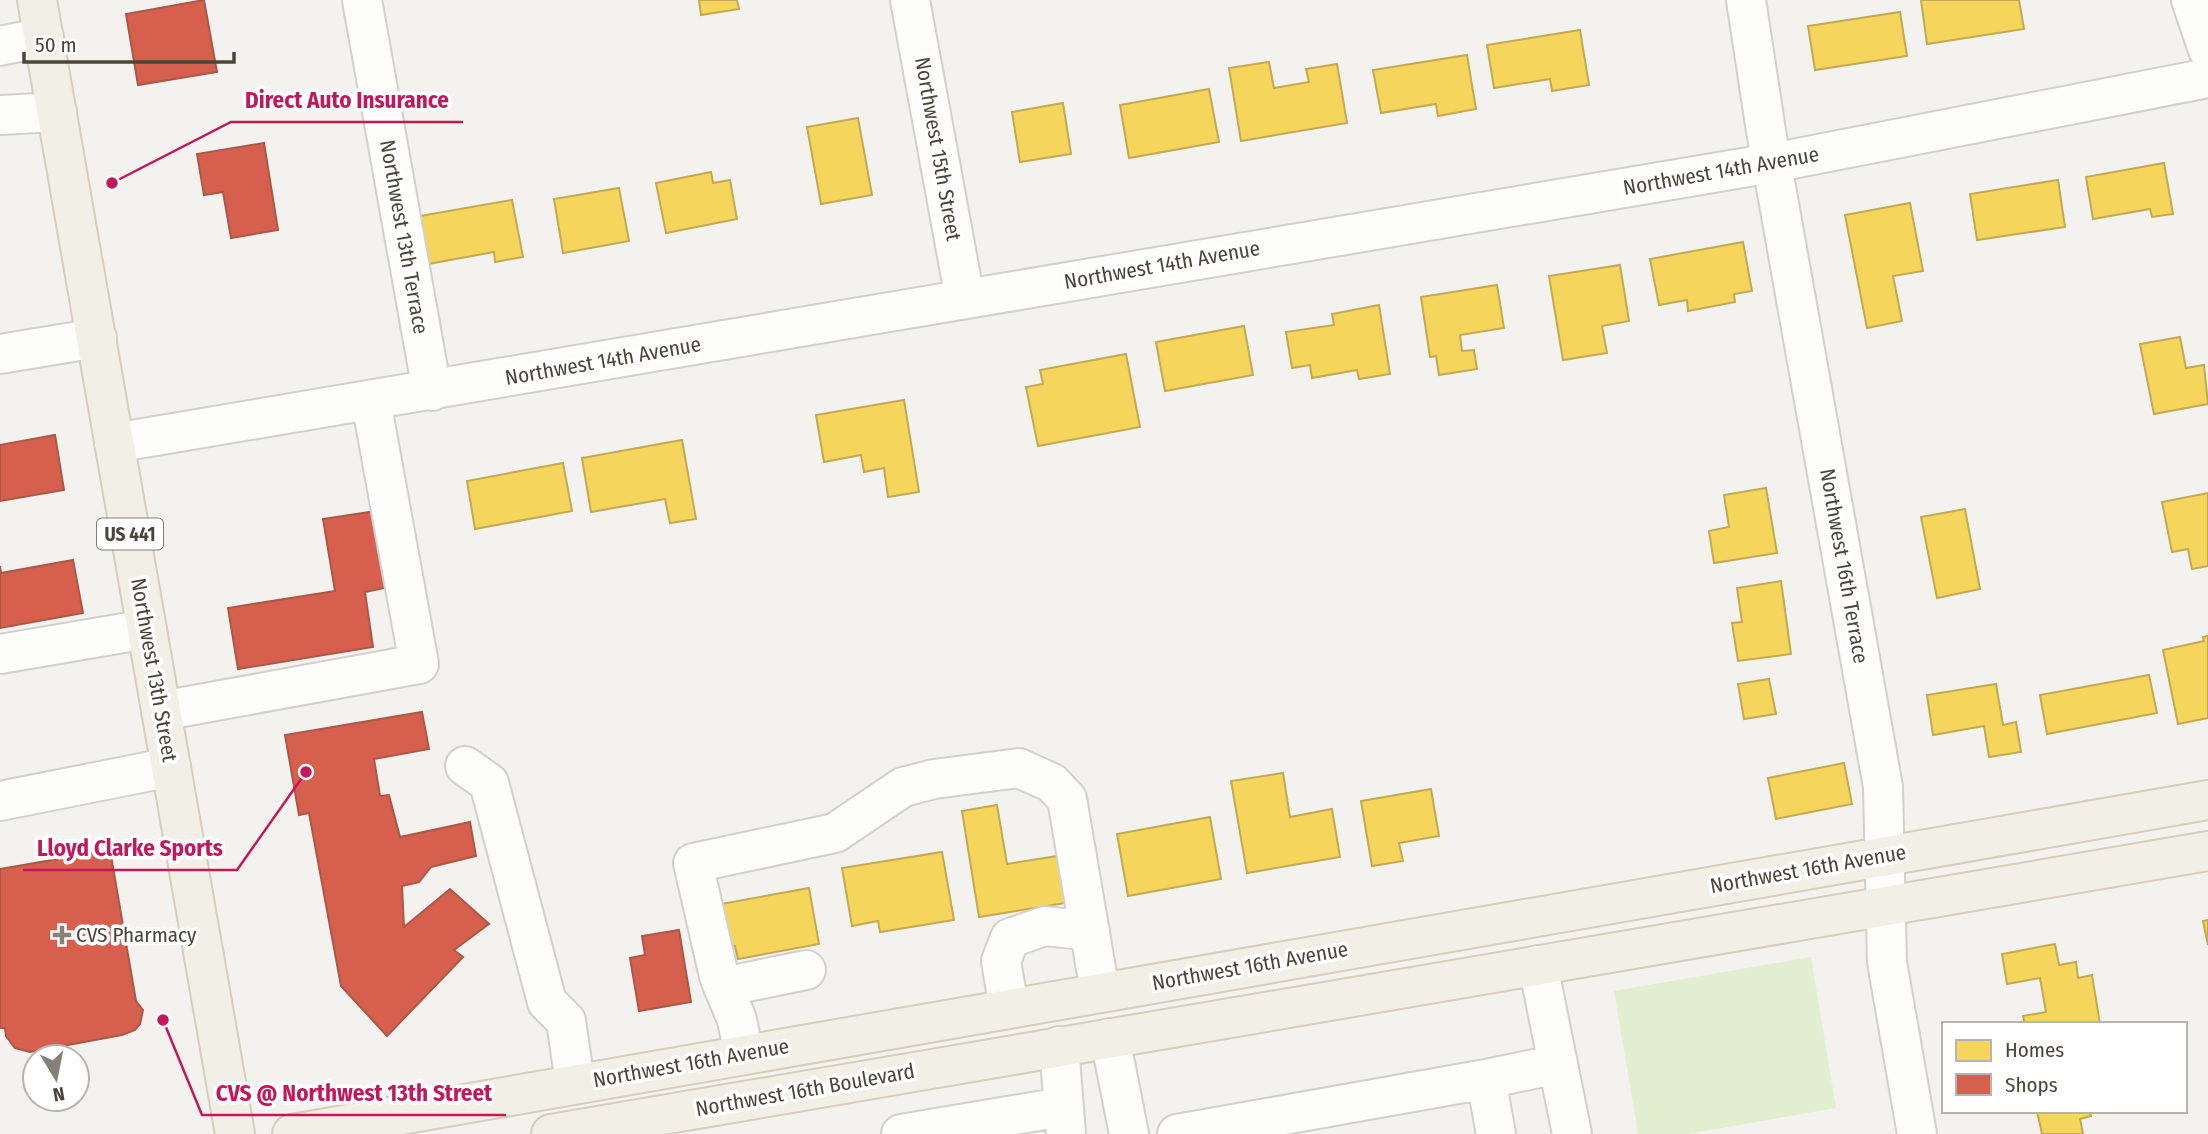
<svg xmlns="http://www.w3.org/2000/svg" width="2208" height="1134" font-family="'Fira Sans Condensed',sans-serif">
<rect width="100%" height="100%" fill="#f4f2ee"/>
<path fill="#e1eecf" d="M1811,957L1836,1108L1687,1134H1638L1614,991Z"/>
<path fill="#f6d55c" stroke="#c3aa52" stroke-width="2" d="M699,0H737L739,9L701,15Z
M1921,0H2019L2024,29L1927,44Z
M1900,12L1907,56L1815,70L1808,26Z
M1580,30L1589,85L1552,91L1550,79L1494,88L1487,45Z
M1467,55L1476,109L1438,116L1436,104L1381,113L1373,70Z
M1269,62L1274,88L1309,82L1306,69L1337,64L1347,123L1241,141L1229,68Z
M1209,89L1219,142L1129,158L1120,105Z
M1063,103L1071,154L1020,162L1012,112Z
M858,118L872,195L821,204L807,127Z
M2164,163L2173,214L2152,217L2150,209L2093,219L2086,177Z
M711,172L713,183L730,180L737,219L666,233L656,183Z
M2058,180L2065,227L1977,240L1970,194Z
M619,188L629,241L563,253L554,199Z
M512,200L523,257L495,262L494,252L428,264L420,216Z
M1910,203L1923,271L1893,276L1902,321L1867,328L1845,215Z
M1743,242L1752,291L1734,294L1735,302L1688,311L1687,300L1659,305L1650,259Z
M1620,265L1629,321L1602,326L1607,353L1563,360L1549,276Z
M1497,285L1504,328L1460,335L1462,351L1474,350L1477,369L1439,375L1436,356L1430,357L1421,297Z
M1379,305L1390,374L1359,379L1357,370L1312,378L1310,365L1292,368L1286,332L1334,325L1332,314Z
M1244,326L1253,375L1165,391L1156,342Z
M2180,337L2186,368L2204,365L2208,404L2154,414L2140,344Z
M1126,354L1140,427L1038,446L1026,387L1043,384L1040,370Z
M904,400L919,492L888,497L884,468L864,472L861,455L824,462L816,415Z
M682,440L696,519L670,523L665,499L591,512L582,458Z
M563,463L572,511L475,529L467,481Z
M1766,488L1777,553L1714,563L1709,531L1729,527L1724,495Z
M2208,493V566L2192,569L2188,549L2172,552L2162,502Z
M1965,509L1980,589L1937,598L1921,517Z
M1781,581L1791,654L1738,661L1732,623L1742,622L1737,588Z
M2208,636V718L2178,724L2163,650L2204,641L2203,637Z
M2149,675L2157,713L2047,734L2040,695Z
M1769,679L1776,714L1744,719L1738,684Z
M1996,684L2003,725L2016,722L2021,752L1989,757L1984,726L1933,735L1927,695Z
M1844,763L1852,804L1776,819L1768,778Z
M1283,773L1290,817L1332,809L1340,857L1247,873L1231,781Z
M1431,789L1439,836L1399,843L1403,861L1372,866L1361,801Z
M997,805L1007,864L1070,854L1078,901L979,917L962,811Z
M1210,817L1221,879L1128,896L1117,834Z
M942,852L954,920L880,932L878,921L852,926L842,868Z
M809,888L819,944L738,959L735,946L718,949L710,906Z
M2208,920V945L2203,921Z
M2055,944L2059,965L2076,962L2078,978L2092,975L2100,1024H2025L2023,1016L2046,1012L2040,978L2007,984L2002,954Z
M2037,1111H2090L2091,1116L2080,1119L2083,1134H2042Z"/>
<path fill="#d6604d" stroke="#ac5847" stroke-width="2" d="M204,0L217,72L138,85L126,14Z
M264,143L278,230L231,238L223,192L204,195L197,154Z
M55,435L64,490L0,501V445Z
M376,511L389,587L365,592L373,647L238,669L228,608L335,591L323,519Z
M73,560L83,613L0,628V566L1,573Z
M422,712L429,749L374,759L380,796L389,795L400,837L470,822L476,856L431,867L419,882L402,886L404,927L450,889L489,924L454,950L463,957L387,1036L341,986L309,813L299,815L285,735Z
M110,850L136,1001L143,1010L140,1024L135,1030L122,1035L30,1052L15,1048L6,1036L5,1028H0V869Z
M679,930L691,1002L639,1011L630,958L645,955L642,936Z"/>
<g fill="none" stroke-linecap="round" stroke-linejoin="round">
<g stroke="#d2d0cb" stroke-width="42">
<path id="minor" d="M362,0L432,391
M910,0L965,299
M1746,0L1766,131L1883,787L1887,962L1917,1134
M2191,0L2208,50
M0,46L44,37
M0,115L57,112
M0,354L97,338
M114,443L1772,163L2208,78
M0,654L147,629
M161,711L419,664L371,401
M465,766L489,783L547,1002L566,1021L575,1083
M0,801L171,767
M1538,965L1572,1134
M723,987L806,970
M1009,1008L1001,961L1010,938L1045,926L1090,931
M1110,1038L1129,1134
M1059,1046L1066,1134
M744,1054L737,1020L719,976L693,863L835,833L903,787L934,779L1019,768L1052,783L1067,799L1100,992
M901,1134L1062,1107
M1177,1134L1486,1079
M1496,1134L1486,1079L1558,1064"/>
</g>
<g stroke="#d6cebb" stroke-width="42">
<path id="major" d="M37,0L235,1134
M292,1134L2208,800
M551,1134L2208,851"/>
</g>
<use href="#minor" stroke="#fdfdfc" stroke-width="38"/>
<use href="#major" stroke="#f2efe6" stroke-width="38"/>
</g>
<path fill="#868178" stroke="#fff" stroke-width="2.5" d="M58.5 924.5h7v7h7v7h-7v7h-7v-7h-7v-7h7z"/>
<g text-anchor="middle" stroke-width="7" stroke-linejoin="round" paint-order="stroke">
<rect fill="#fff" stroke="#817c74" stroke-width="2" x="97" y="518.5" width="66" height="31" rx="5"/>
<g font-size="19" font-weight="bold" fill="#4b4439">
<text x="130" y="541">US 441</text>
</g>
<g font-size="21" fill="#4b4439" stroke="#fff">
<text transform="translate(938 149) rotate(80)" y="7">Northwest 15th Street</text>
<text transform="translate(1721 171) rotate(-10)" y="7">Northwest 14th Avenue</text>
<text transform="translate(404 237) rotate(80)" y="7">Northwest 13th Terrace</text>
<text transform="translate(1162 265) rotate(-10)" y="7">Northwest 14th Avenue</text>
<text transform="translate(603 361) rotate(-10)" y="7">Northwest 14th Avenue</text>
<text transform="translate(1844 566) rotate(80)" y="7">Northwest 16th Terrace</text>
<text transform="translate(154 670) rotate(80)" y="7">Northwest 13th Street</text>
<text transform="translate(1808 869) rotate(-10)" y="7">Northwest 16th Avenue</text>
<text transform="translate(1250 966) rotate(-10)" y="7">Northwest 16th Avenue</text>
<text transform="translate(691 1063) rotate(-10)" y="7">Northwest 16th Avenue</text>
<text transform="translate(805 1090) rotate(-10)" y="7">Northwest 16th Boulevard</text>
</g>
<g font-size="21" fill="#4b4439" stroke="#fff" text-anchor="start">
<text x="76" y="942">CVS Pharmacy</text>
</g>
</g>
<path fill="none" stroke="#c2185b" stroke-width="2.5" d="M112 183L231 122H463M306 772L237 870H23M163 1020L202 1115H506"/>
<g fill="#c2185b" stroke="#fff" stroke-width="2.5">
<circle cx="112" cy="183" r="7"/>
<circle cx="306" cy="772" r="7"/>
<circle cx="163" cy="1020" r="7"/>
</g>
<g font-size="23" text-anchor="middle" font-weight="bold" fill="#c2185b" stroke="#fff" stroke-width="7" stroke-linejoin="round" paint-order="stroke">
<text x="347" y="108">Direct Auto Insurance</text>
<text x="130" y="856">Lloyd Clarke Sports</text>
<text x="354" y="1101">CVS @ Northwest 13th Street</text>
</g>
<rect x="1942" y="1022" width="245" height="91" fill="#ffffff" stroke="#b7b4b0" stroke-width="2"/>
<rect x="1956" y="1040" width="35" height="21" fill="#f6d55c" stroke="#b7b4b0" stroke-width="2"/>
<text x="2005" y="1057" font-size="21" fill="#4b4439">Homes</text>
<rect x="1956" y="1074" width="35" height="21" fill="#d6604d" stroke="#b7b4b0" stroke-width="2"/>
<text x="2005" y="1092" font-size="21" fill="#4b4439">Shops</text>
<g transform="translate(56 1078) rotate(170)"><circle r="33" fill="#ffffff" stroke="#b7b4b0" stroke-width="2"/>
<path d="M0-5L12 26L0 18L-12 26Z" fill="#868178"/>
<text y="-10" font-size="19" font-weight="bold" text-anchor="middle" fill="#4b4439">N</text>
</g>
<path d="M24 52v10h210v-10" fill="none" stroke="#4b4439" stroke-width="3.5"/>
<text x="35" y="52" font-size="21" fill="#4b4439" stroke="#ffffff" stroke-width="5" paint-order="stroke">50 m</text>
</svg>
